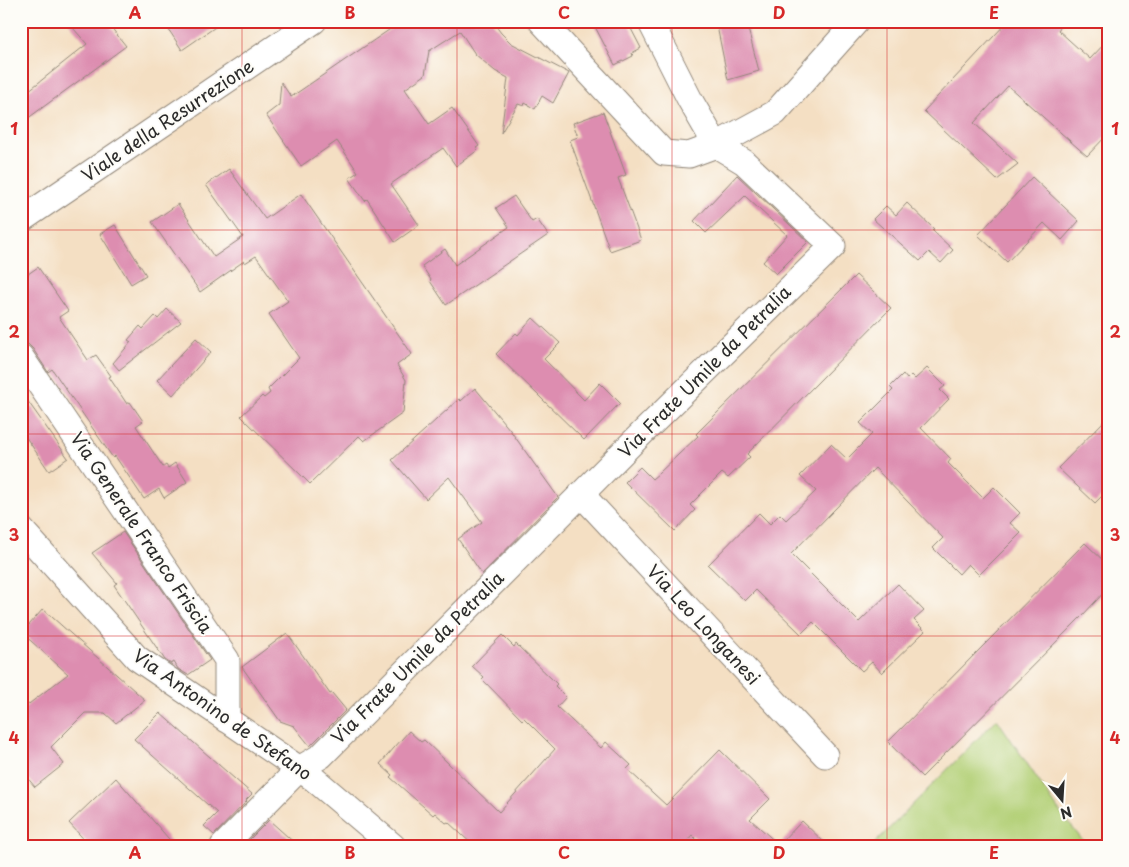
<svg xmlns="http://www.w3.org/2000/svg" width="1129" height="867" font-family="'Playpen Sans',sans-serif">
<rect width="100%" height="100%" fill="#fdfcf7"/>
<filter id="ink" filterUnits="userSpaceOnUse"><feTurbulence type="fractalNoise" baseFrequency=".02" numOctaves="2"/><feDisplacementMap in="SourceGraphic" scale="10" xChannelSelector="R" yChannelSelector="G"/><feConvolveMatrix kernelMatrix="1 2 1 2 8 2 1 2 1" color-interpolation-filters="sRGB"/></filter>
<filter id="wash" filterUnits="userSpaceOnUse"><feTurbulence type="fractalNoise" baseFrequency=".0096" numOctaves="4" result="noise"/><feDisplacementMap in="SourceGraphic" scale="20" xChannelSelector="R" yChannelSelector="G"/><feGaussianBlur stdDeviation="1.12" result="paint"/><feColorMatrix in="noise" values="0 0 0 0 0 0 0 0 0 0 0 0 0 0 0 0 0 1.4 0 .05"/><feComposite in="paint" operator="in"/></filter>
<g filter="url(#wash)">
<rect width="100%" height="100%" fill="#f4dfc3"/>
<path fill="#b3d077" stroke="#6f7e51" d="M997,719L1057,808L1087,846H872Z"/>
<g id="blocks">
<path fill="#dd8db0" d="M67,21H106L126,46L27,119L23,95L87,44Z
M163,21H224L182,50Z
M402,21H492L501,33L511,43L569,73L553,103L542,96L535,109L525,103L524,106L518,104L501,133L508,78L495,71L475,54L460,31L429,51L425,75L405,89L429,124L452,108L479,146L476,148L478,150L456,166L443,148L391,184L419,225L395,242L367,199L365,201L349,178L358,172L337,141L301,166L266,115L279,105L281,82L291,97Z
M592,21H627L641,48L632,53L633,56L615,65Z
M716,21H746L759,71L728,80Z
M1008,21H1065L1058,30L1090,59L1108,40V134L1087,156L1008,86L974,123L1018,164L997,180L924,111Z
M603,112L626,175L618,178L641,240L610,251L570,140L578,137L573,123Z
M229,169L265,219L301,194L412,354L397,365L406,380L403,413L364,441L359,436L310,484L241,416L262,396L264,398L270,393L268,389L299,358L269,314L288,301L256,256L245,263L244,261L200,292L152,222L178,204L214,257L243,237L206,185Z
M737,175L808,242L776,274L763,262L787,235L745,196L706,233L694,221Z
M1032,177L1079,221L1062,240L1044,223L1007,262L978,235Z
M514,196L532,222L537,219L548,235L446,305L430,281L431,280L422,266L445,249L455,265L509,227L496,208Z
M907,203L934,229L932,230L953,250L941,263L929,252L920,261L873,219L886,206L896,215Z
M115,225L146,275L131,284L100,234Z
M38,267L68,311L59,317L88,360L96,355L111,376L109,377L127,404L130,402L143,421L136,426L163,467L166,465L168,468L175,463L187,482L164,498L159,489L144,499L115,456L113,458L52,369L48,372L33,349L28,344L21,343V279Z
M856,275L891,308L747,454L750,457L728,478L722,473L690,505L695,510L675,531L625,482L640,467L652,479L659,473L698,436L696,434Z
M167,309L181,322L119,370L113,363L131,342L128,340L140,326L143,329L155,316L158,319Z
M533,318L560,343L544,359L584,400L600,383L620,403L584,440L496,354L516,333L518,335Z
M196,338L211,352L173,395L157,380Z
M927,368L945,386L940,390L949,399L921,428L951,459L948,463L983,498L994,487L1020,513L1010,523L1021,533L979,575L968,564L959,574L933,548L943,538L875,468L791,554L859,622L898,584L924,611L914,620L925,631L882,673L872,662L862,671L813,622L801,634L756,590L745,601L708,565L759,513L770,524L780,514L786,520L816,491L800,476L831,444L847,459L872,434L860,423L893,390L890,387L903,374L907,379L911,375L915,379Z
M21,383L26,390L22,393L68,458L49,471L21,430Z
M475,388L510,430L558,497L482,574L458,539L482,522L449,477L426,499L392,460L459,399L461,401Z
M1108,417V490L1095,503L1058,468Z
M123,532L210,660L188,675L178,669L174,662L171,664L165,660L114,585L117,583L92,553Z
M1085,543L1108,565V588L1082,616L922,777L888,742Z
M43,609L145,700L116,723L105,713H85L51,747L64,764L35,787L21,770V710L68,674L22,633Z
M287,633L330,694L332,693L346,710L310,746L294,726L280,721L242,667Z
M502,635L514,647L516,644L557,684L555,686L566,697L557,707L601,748L606,742L631,765L627,769L666,805L720,750L770,799L750,819L779,845L802,821L828,846H703L692,835L683,846H474L448,822L446,823L435,813L433,815L390,777L392,775L380,764L409,731L421,742L424,740L499,812L555,749L524,718L522,720L482,679L484,677L472,666Z
M160,713L252,794L246,800L247,801L214,835L204,826L217,813L134,739Z
M116,778L136,801L175,846H90L69,823Z
M269,820L298,846H243Z"/>
</g>
</g>
<g filter="url(#ink)">
<use href="#blocks" fill-opacity="0" stroke="#908577" stroke-width="1"/>
<g fill="none" stroke-linecap="round" stroke-linejoin="round">
<g stroke="#908577" stroke-width="27">
<path id="minor" d="M541,21L664,153L689,155L716,145L775,113L857,21
M21,220L314,21
M21,357L227,660V720
M581,494L825,755
M21,529L137,658L314,779L393,846
M223,846L299,769L321,756L630,445L833,246L744,162L716,145L690,100L650,21"/>
</g>
<use href="#minor" stroke="#fff" stroke-width="25"/>
</g>
</g>
<path fill="none" stroke="#d62828" stroke-width="1" stroke-opacity="0.55" d="M242,21V846M457,21V846M672,21V846M887,21V846M21,230H1108M21,434H1108M21,636H1108"/>
<g text-anchor="middle" stroke-width="4" stroke-linejoin="round" paint-order="stroke">
<g font-size="18" fill="#2b2b2b" stroke="#fdfcf7">
<text transform="translate(168 121) rotate(-34)" y="6">Viale della Resurrezione</text>
<text transform="translate(705 372) rotate(-45)" y="6">Via Frate Umile da Petralia</text>
<text transform="translate(141 533) rotate(56)" y="6">Via Generale Franco Friscia</text>
<text transform="translate(703 625) rotate(47)" y="6">Via Leo Longanesi</text>
<text transform="translate(418 658) rotate(-45)" y="6">Via Frate Umile da Petralia</text>
<text transform="translate(222 715) rotate(35)" y="6">Via Antonino de Stefano</text>
</g>
</g>
<rect width="1129" height="867" fill="none" stroke="#fdfcf7" stroke-width="55"/>
<g transform="translate(1062 800) rotate(162)" stroke="#fdfcf7" stroke-width="4" paint-order="stroke">
<path d="M0-4L9 19L0 12L-9 19Z" fill="#2b2b2b"/>
<text y="-8" font-size="14" font-weight="bold" text-anchor="middle" fill="#2b2b2b">N</text>
</g>
<rect x="28" y="28" width="1074" height="812" fill="none" stroke="#d62828" stroke-width="2"/>
<g font-size="16" text-anchor="middle" font-weight="bold" fill="#d62828">
<text x="135" y="19">A</text>
<text x="350" y="19">B</text>
<text x="564" y="19">C</text>
<text x="779" y="19">D</text>
<text x="994" y="19">E</text>
<text x="14" y="135">1</text>
<text x="1115" y="135">1</text>
<text x="14" y="338">2</text>
<text x="1115" y="338">2</text>
<text x="14" y="541">3</text>
<text x="1115" y="541">3</text>
<text x="14" y="744">4</text>
<text x="1115" y="744">4</text>
<text x="135" y="859">A</text>
<text x="350" y="859">B</text>
<text x="564" y="859">C</text>
<text x="779" y="859">D</text>
<text x="994" y="859">E</text>
</g>
</svg>
